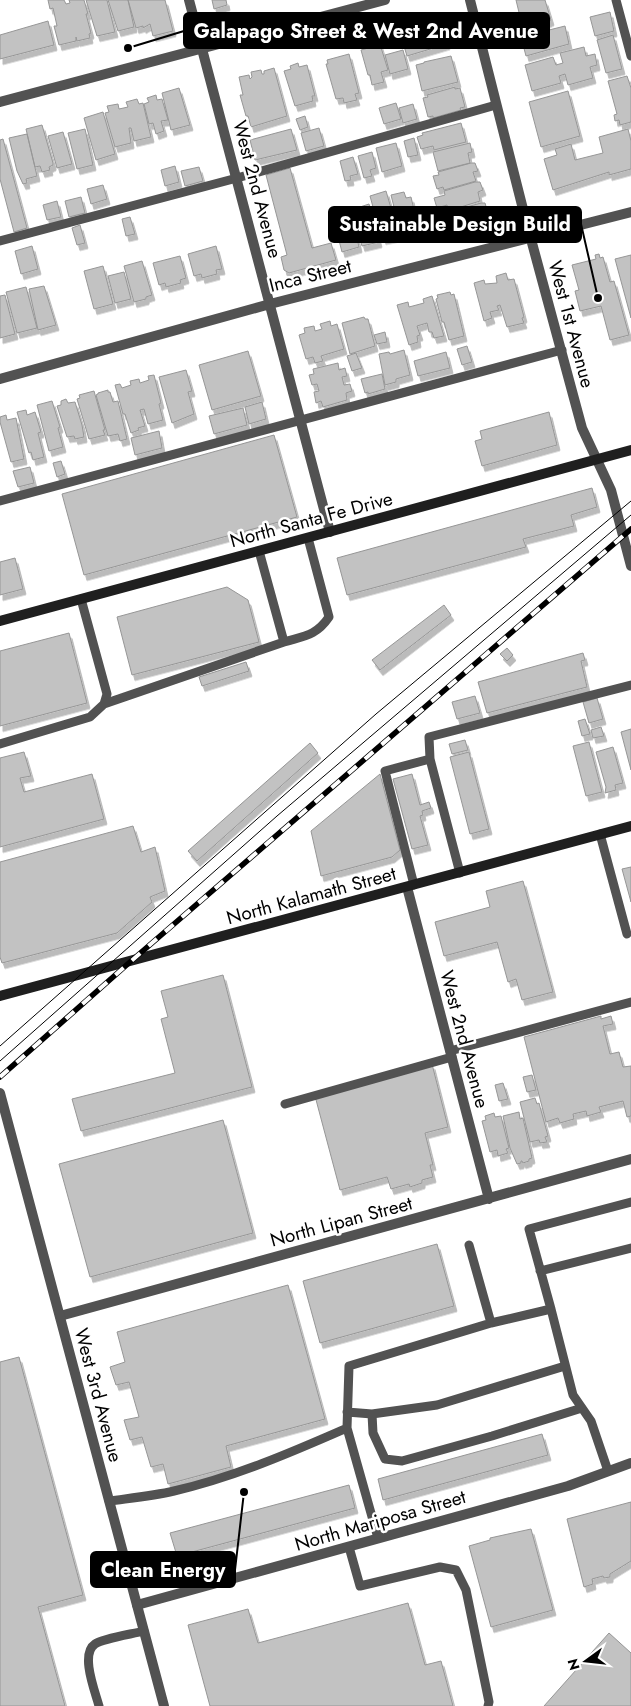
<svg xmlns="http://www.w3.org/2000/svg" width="631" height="1706" font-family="Jost,sans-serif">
<defs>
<filter id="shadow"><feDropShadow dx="3" dy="5.5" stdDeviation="0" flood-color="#0004"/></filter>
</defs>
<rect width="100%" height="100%" fill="#fff"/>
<path fill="#c2c2c2" stroke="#969696" filter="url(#shadow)" d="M48,0H64L66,4L70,3L69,0H84L88,14H86L91,33L89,34L90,38L77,41L76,37V41L59,45L54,26H57L53,8L50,9Z
M86,0H107L115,32L97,36Z
M108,0H128L134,27L118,31Z
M128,0H165L173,31L153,36L150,24L143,28V26L136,28Z
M212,0H226L227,5L214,9Z
M516,0H545L551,20L543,24V25L540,26V24L523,29Z
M610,12L614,31L595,36L590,17Z
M424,20L426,27L442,24L447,44L407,56L400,33L414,30L412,23Z
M48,21L54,45L0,59V35Z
M565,26L569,44L526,56L521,37Z
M613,35L622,69L606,73L597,40Z
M379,41L388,70L381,72L384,82L372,85L370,75H368L361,50L372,47L371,43Z
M584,47L586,56L595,54L597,65L590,67L593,78L568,85L565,74L559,76L561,83L532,91L525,65L553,57L556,65L563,63L560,53Z
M403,50L408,69L390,74L385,55Z
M349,54L359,93L355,94L357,100L344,103L343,98L336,99L326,64H328L327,60Z
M451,56L458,82L422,91L416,65L424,63V62Z
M298,63L299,67L307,65L315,96H312L313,101L295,106L284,71L291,69L290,66Z
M274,68L287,116L251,127L248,116H246L240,95H243L239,77L249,75L250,79L252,77L251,72L261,70L262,74H264V71Z
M627,76L631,88V122L620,125L619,120L615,121L614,115L617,114L608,81Z
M455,87V89L460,88L465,107L460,108L461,110L433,118V116L428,117L423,98L428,97L427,95Z
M179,88L190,125L171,130L162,93Z
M568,91L580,136L541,147L529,102Z
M156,95L157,100L162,99L168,120L161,121L164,131L156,134L153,123L149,124L144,104L149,102L147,98Z
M137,99L139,104L143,103L151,137L134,141L131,128H129L131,143L115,147L105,113L109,112L107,106L118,104L119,109L128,107L126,102Z
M396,103L401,119L384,124L379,108Z
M413,104L417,119L403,123L399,108Z
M103,112L115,154L96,160L84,118Z
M305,116L308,127L300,130L296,119Z
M461,123L466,142L434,150L433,146L421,149L417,137L423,135L422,133Z
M42,125L53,163V165L49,167L50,170L42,172L40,166L35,167L26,129Z
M319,128L324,146L306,151L301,133Z
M85,129L93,165L77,169L68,133Z
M291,129L297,150L255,160L250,140Z
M628,129L631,141V169L609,175V172L553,190L544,159L557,155L555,149L571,144L575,160L603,153L599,137Z
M63,132L72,164L57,168L48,136Z
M27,134L37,176L26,179L27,183L23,184L17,171L9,138Z
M414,138L418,155L408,157L404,141Z
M3,139L27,228L14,232L0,179V140Z
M396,143L402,166L382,172L376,148Z
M470,143L472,152L468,153L470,163L438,171L433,152Z
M372,152L376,168L370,170L372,176L364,178L358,156Z
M353,157L358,174L350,176L351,180L345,181L340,161Z
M471,163H475L478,171L473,172L476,181L444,190L443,187L437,189L433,176L439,175L438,172Z
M175,166L179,182L165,186L161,170Z
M199,167L203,181L185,186L181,171Z
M290,168L312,248L331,243L336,260L289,273L284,270L281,257L287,255L266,175Z
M475,182H480L483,190L478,192L480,201L448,211L447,205L437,208L434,198L445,195L444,191Z
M103,185L107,199L91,204L87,189Z
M386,191L398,232H396L397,236L383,239L382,235L379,236L371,207H373L370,196Z
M404,192L406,198L411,197L418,227L409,228L411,234L404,236L402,230L400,231L391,195Z
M81,197L85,213L69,217L65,201Z
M57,201L61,217L47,220L43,205Z
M481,203H485L487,210L482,212L485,222L453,230L452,226L445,228L442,214Z
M369,204L379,242L362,246L353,215H356L354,209Z
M348,213L350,218L352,217L359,247L342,252L333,217Z
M130,217L135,234L126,236L122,219Z
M80,225L85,243L77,245L72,228Z
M32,246L38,269L21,274L15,251Z
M216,246L222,269L216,270L217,274L202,278L201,274L194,276L188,254Z
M599,254L600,258L603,257L610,282L614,281L629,335L610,340L601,306L580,311L575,291L579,290L572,265L596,259L595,255Z
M631,255V318L615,259Z
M180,256L186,278L180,280L181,283L166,287L165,283L159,285L153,263Z
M142,261L152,295L146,297V299L134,302L124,266Z
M103,266L113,304L94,309L84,271Z
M124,272L131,299L115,303L108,276Z
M506,273L508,280L514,279L524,317L522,318L524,323L507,327L500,305L497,306L499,310L490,312L492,318L484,321L474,283L484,280L485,284L497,283L496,276Z
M44,286L56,325L38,330L29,289Z
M26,287L37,328L17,333L6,292Z
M450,292L451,295L454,294L464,336L449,340L444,322H442L436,299L438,298L437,295Z
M5,295L15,334L0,338V296Z
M432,296L444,336L434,338L432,332H429L427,323L417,326L420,335L417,336L418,342L409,345L397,305L408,302L409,307L424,303L423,299Z
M364,317L365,319H368L375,346L350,354L342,323Z
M330,321L331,326L337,324L344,349L321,356L323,361L315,363L313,357L306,359L299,335L305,333L304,328L314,326L315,331L322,329L320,324Z
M385,332L387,342L377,344L374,335Z
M467,346L472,362L462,365L457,349Z
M404,350L410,375L396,379V382L385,385L379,354L389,352L390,354Z
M248,351L261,396L212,410L199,365Z
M446,352L450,368L418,376L414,361Z
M356,353L362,368L352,371L347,356Z
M338,363L339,370L345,368L347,376L342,377L344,385L350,384L352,391L346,393L347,400L323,407L321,401L316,403L314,392L319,391L317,384L312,385L309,375L314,374L313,369Z
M186,370L192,391L188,392L194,414L172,423L159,377Z
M382,374L385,389L368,394V392L365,393L361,379Z
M154,375L161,403L159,404L163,420L148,424L144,409L140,410L145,426L138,428L139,430L131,433L125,414H123L115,385L120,384L122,388L131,385L130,381L139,379L140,383L149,380L148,376Z
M108,390V392H110L113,402L118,401L127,439L120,441L118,434L108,436L96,395L98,394V393Z
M94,391L105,430H103L105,435L89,439L77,399L80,398L79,395Z
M66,399L68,403L75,402L82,425L84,437L75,439L74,436L67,437L57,406L61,405V401Z
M52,401L60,427L58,428L63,447L49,451L37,405Z
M262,402L266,419L249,424L245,407Z
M243,408L247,425L214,434L209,416Z
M26,410L27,415L35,412L41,432L38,433L44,457L33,460L31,452L29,453L17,412Z
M549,412L557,445L482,466L475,441L482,439L480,431Z
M6,415L7,420L16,418L24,459L11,462L0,422V417Z
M159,431L162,448L135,455L131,438Z
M274,435L297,517L84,575L62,494Z
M61,461L65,474L57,477L53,463Z
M30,467L34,483L18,487L13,471Z
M592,488L597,507L571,515L574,526L523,539L526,547L347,595L337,558Z
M15,558L23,589L0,595V562Z
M227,587L248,600L259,642L132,675L117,617Z
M444,605L451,615L380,670L372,660Z
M69,633L87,703L0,726V651Z
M507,648L513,655L507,661L500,654Z
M583,653L585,660L581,661L587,687L487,713L478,682Z
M246,662L249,671L202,686L199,677Z
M475,696L480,713L457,719L452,702Z
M597,698L603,719L589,723L583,702Z
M585,719L590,734L582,736L578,721Z
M601,727L604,736L593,738L591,730Z
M631,729V770L621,732Z
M465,740L468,750L452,754L449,744Z
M589,742L602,792L586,796L573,746Z
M310,743L318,753L197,861L188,851Z
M613,747L623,783L615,785L616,790L605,793L606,787L596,752Z
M24,752L31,776L20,778L24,792L92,774L104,819L0,847V758Z
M469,752L489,829L470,834L450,757Z
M380,774L400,850L392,857L321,876L311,831Z
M412,774L420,805L429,802L431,808L422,811L423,815L420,816L428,845L412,849L393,779Z
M133,826L141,852L155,847L165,891L150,897L152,902L117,933L2,963L0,957V862Z
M631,867V902L622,869Z
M523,881L553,992L522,1000L516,979L508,982L497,942L444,956L435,922L490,907L486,891Z
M223,975L252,1087L81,1131L72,1099L175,1073L161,1019L168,1017L161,991Z
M601,1016V1019L611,1016L613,1024L603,1026L610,1054L619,1052L623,1067L631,1066V1116L627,1117L623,1101L599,1107L601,1112L587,1116L586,1111L573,1114L574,1119L560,1123L558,1118L546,1122L524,1037Z
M432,1064L448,1127L425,1133L433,1165H430L433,1177L422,1180V1183L410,1187L409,1184L391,1189L387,1177L340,1190L315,1096Z
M532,1075L536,1090L527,1092L523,1077Z
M503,1083L508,1099L499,1101L495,1085Z
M535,1098L537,1104L539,1103L548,1136L545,1137L547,1142L540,1143L539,1140L530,1142L520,1102Z
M519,1112L520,1119L523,1118L532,1158L529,1159V1161L523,1163L522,1161H521V1163L517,1164L510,1148L503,1116Z
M494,1113L495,1117L501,1116L509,1148L506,1149L508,1153L498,1156L497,1150L490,1152L482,1121L486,1120L485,1116Z
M223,1120L253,1233L90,1277L59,1164Z
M437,1244L454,1306L320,1343L303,1281Z
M288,1285L325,1419L226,1446L231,1467L168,1484L163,1464L151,1467L142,1437L130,1440L124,1420L139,1417L129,1382L116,1385L110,1367L125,1362L117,1332Z
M19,1357L83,1595L38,1607L65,1706H0V1362Z
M542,1434L548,1455L383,1500L378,1479Z
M349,1485L355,1508L177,1556L170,1533Z
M631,1502V1561L610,1574V1577L604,1578L603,1576L592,1579L593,1584L584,1587L567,1519Z
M531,1529L553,1610L491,1627L469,1546L490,1540V1538Z
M408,1603L425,1665L441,1661L453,1706H210L188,1625L248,1609L258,1643Z
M609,1633L631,1653V1706H544Z"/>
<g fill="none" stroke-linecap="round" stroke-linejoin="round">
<path stroke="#525252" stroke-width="9" d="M616,0L631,56
M0,241L237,178L496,105
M0,501L562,350
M284,642C304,636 316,636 329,617L308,538
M104,704L284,642L259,551
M0,744L90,717L104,704L107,694L81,599
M430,759L429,737L631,685
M600,834L627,934
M414,885L385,771L430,759L460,873
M450,1051L631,1002
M285,1104L452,1057
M469,1245L491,1323L551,1309L573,1395L591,1421L608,1471
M540,1271L631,1248
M551,1309L529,1229L631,1202
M347,1412L372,1414L437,1405L565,1366
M372,1414L373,1433L385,1459L402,1461L492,1436L582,1408
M109,1501C131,1498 153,1496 174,1491C234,1477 290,1453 347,1428
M378,1538L347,1428L349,1366L491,1323
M349,1547L360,1586L440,1567L456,1570L466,1590L489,1702L488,1706
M99,1706C95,1691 80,1654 95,1644C104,1638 133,1634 144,1631"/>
<path stroke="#525252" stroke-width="10" d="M189,0L330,532
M470,0L525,217L582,428L611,490L631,566
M0,379L270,304L631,212
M407,887L489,1199
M60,1316L631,1159
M137,1605L568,1486L631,1463"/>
<path stroke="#525252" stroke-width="10" d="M0,102L385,0
M0,1093L164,1706"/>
<path stroke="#1f1f1f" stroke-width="10" d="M0,621L631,450
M0,996L631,826"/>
<path stroke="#000" stroke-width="1" d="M0,1046L376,714L631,501
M0,1061L277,816L631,515"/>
<g stroke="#000" stroke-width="5.5">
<path id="rail" d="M0,1077L130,962L631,529"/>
</g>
<use href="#rail" stroke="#fff" stroke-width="4" stroke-dasharray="11" stroke-linecap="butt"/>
</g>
<g text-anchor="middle" stroke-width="5" stroke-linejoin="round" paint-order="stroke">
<g font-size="19" fill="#000" stroke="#fff">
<text transform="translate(258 189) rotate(75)" y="7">West 2nd Avenue</text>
<text transform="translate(310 275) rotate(-14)" y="7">Inca Street</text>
<text transform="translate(572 324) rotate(75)" y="7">West 1st Avenue</text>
<text transform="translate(311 519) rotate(-15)" y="7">North Santa Fe Drive</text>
<text transform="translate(311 895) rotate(-15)" y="7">North Kalamath Street</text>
<text transform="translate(465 1039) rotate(75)" y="7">West 2nd Avenue</text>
<text transform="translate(341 1221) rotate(-15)" y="7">North Lipan Street</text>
<text transform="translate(99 1395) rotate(75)" y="7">West 3rd Avenue</text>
<text transform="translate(380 1520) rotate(-16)" y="7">North Mariposa Street</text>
</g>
</g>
<path fill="none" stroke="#000" stroke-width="2" d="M128 48L184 31M598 298L581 224M244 1492L235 1570"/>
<g fill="#000" stroke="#fff" stroke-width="2">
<circle cx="128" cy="48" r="5"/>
<circle cx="598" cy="298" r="5"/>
<circle cx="244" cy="1492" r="5"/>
</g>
<g fill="#000" stroke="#000" stroke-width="2">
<rect x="184" y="13" width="365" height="35" rx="5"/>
<rect x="329" y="207" width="252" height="35" rx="5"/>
<rect x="91" y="1552" width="144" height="35" rx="5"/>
</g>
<g font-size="20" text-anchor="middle" font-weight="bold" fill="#fff">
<text x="366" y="38">Galapago Street &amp; West 2nd Avenue</text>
<text x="455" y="231">Sustainable Design Build</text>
<text x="163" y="1577">Clean Energy</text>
</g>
<g transform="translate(586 1661) rotate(255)" stroke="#ffffff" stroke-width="4" paint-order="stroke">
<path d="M0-4L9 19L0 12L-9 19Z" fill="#000000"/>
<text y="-8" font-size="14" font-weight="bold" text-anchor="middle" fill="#000000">N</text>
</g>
</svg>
